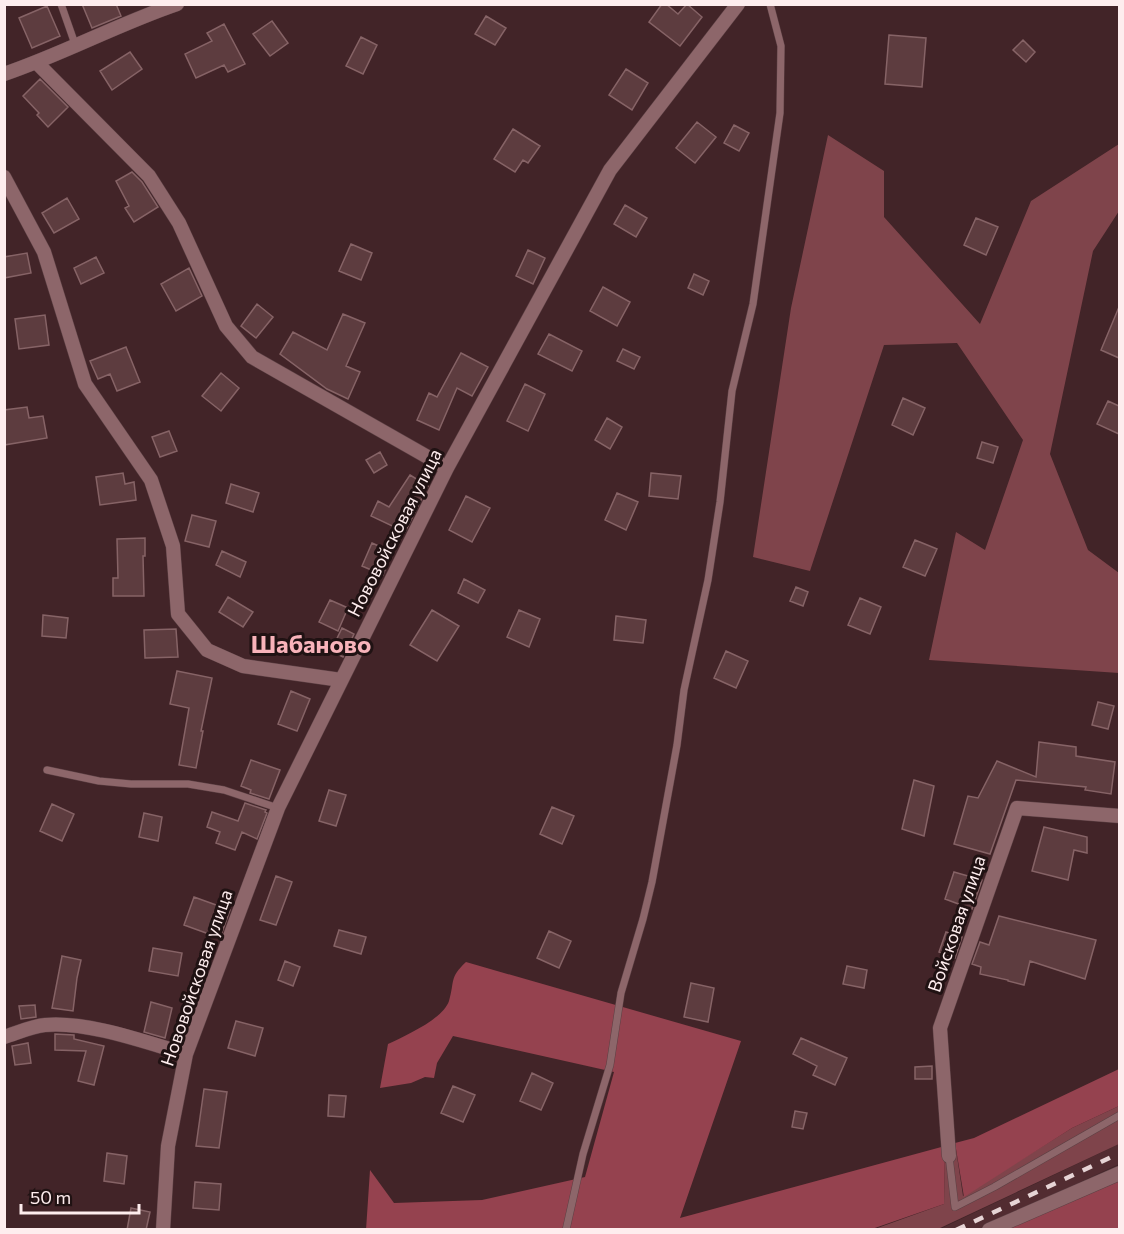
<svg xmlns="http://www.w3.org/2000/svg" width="1124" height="1234" font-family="Commissioner,sans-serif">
<rect width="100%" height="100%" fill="#422428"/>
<path fill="#522c31" d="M1119,1144V1164L980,1229L938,1230Z"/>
<path fill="#7f444b" d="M828,135L884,171V217L980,324L1031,201L1119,144V211L1093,251L1050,454L1088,550L1119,573V673L929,660L956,532L985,550L1023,440L957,343L884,345L810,571L753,557L791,308Z
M1119,1106V1144L938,1229L872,1230L944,1204L945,1146L955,1143L963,1196L1072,1128Z"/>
<path fill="#95424f" d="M466,962L741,1041L680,1218L945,1146L944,1204L872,1229L366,1230L370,1170L394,1203L482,1200L585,1177L614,1072L453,1036L437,1063L434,1078L425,1077L411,1083L380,1088L388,1044C405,1036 443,1019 449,1001C455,981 449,978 466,962Z
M1119,1069V1106L1072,1128L964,1197L955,1143L974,1138Z
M1119,1180V1229H1007Z"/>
<path fill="#5d3c3f" stroke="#866366" stroke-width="1.5" d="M82,4H116L121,16L92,28Z
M662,4H666L678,14L687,4L702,17L680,46L649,22Z
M47,6L60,36L32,48L19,18Z
M486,16L506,28L495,45L475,34Z
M272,21L288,43L270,56L253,34Z
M224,24L245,64L228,72L224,65L196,78L185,54L212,41L207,33Z
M889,35L926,38L922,87L885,84Z
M361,37L377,45L363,74L346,66Z
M1023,40L1035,52L1026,62L1013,50Z
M130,52L142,69L112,90L100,71Z
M626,69L648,83L632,110L609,95Z
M40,79L68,107L48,127L37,115L39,113L23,96Z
M697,122L716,137L695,163L676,148Z
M734,125L749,133L739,151L724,143Z
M513,129L540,146L528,163L523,160L515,172L494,159Z
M132,172L142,182L158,207L134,222L125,208L129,206L116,181Z
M67,198L79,219L54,233L42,213Z
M625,205L647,218L636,237L614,224Z
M976,218L998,227L986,255L964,245Z
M351,244L372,253L361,280L339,271Z
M528,250L545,258L533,284L516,276Z
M27,253L31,273L4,278V257Z
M96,257L104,273L81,284L74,268Z
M189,268L202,296L176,311L161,284Z
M694,274L709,281L703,295L688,288Z
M603,287L630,302L617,326L590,311Z
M257,304L273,317L256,338L241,326Z
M1119,307V358L1101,350Z
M343,314L365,323L346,366L360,372L348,399L327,389L280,354L293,332L327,350Z
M45,315L49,345L19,349L15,319Z
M549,334L582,351L572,371L538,354Z
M126,347L140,382L117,391L110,374L98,379L90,361Z
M623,349L640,357L634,369L617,361Z
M461,353L488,367L472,396L457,388L439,430L417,420L429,393L437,397Z
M221,373L239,388L221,411L202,396Z
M525,384L545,394L528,431L507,421Z
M903,398L925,408L913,435L892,425Z
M1108,401L1119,406V434L1097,424Z
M27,407L29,418L43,416L47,438L4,445V410Z
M607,418L622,427L610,449L595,440Z
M169,431L177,451L160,457L152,437Z
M982,442L998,447L993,463L977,458Z
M380,452L387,465L374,473L366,460Z
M123,473L125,484L134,482L136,500L100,505L96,477Z
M651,473L681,476L678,499L649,496Z
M410,475L428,486L405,532L371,516L378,501L389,507Z
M231,484L259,493L253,512L226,503Z
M617,493L638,502L626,530L605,520Z
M466,496L490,508L472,542L449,530Z
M192,515L216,521L209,547L185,541Z
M145,538V556H143L144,596H113V578H118L117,539Z
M915,540L937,549L925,576L903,567Z
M372,543L392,552L383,575L362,566Z
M222,551L246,562L240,577L216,565Z
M464,579L485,590L478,603L458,593Z
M796,587L808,592L803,606L790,601Z
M228,597L253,612L243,627L219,612Z
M860,598L881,607L870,634L848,625Z
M330,600L348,608L338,631L319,622Z
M432,610L459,626L437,661L410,645Z
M519,610L540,619L529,647L507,637Z
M43,615L68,618L66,638L42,636Z
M616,616L646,620L643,643L614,640Z
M342,628L354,634L343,657L331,651Z
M176,629L178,657L145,658L144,630Z
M726,651L748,661L736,688L714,678Z
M177,671L212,678L201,731H203L196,768L179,765L189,708L170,704Z
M291,691L310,699L297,731L278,724Z
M1098,702L1114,706L1108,729L1092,725Z
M1039,742L1076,747V756L1115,762L1111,794L1085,790L1086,787L1016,780L990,854L954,844L968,796L978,798L997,761L1036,777Z
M251,760L280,770L269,799L250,793L251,790L241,786Z
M914,780L934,786L924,836L902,829Z
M329,790L346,795L336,826L319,821Z
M245,803L266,810L265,812L267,813L257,839L242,832L235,850L216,843L220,832L207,827L212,812L238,821Z
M52,804L74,814L62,841L40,831Z
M552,807L574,816L562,844L540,834Z
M144,813L162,817L158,841L139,837Z
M1044,827L1087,837V853L1074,850L1068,880L1032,871Z
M954,872L982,880L972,909L945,899Z
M276,876L292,882L276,925L260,920Z
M194,897L230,910L220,938L184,925Z
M999,916L1096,940L1085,979L1030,961L1024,985L1008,981V980L980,974L981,967L972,964L980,942L989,945Z
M339,930L366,937L361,954L334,946Z
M549,931L571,941L559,968L537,958Z
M946,932L962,937L955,958L939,952Z
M153,948L182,953L178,976L149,971Z
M62,956L81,960L77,978L73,1011L52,1008Z
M285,961L300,967L293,986L278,980Z
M847,966L867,970L864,988L843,984Z
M691,983L714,988L708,1022L684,1017Z
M151,1002L172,1008L165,1038L144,1032Z
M35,1005L36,1017L21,1019L19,1006Z
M236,1021L263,1028L255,1056L228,1048Z
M55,1034L74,1035V1039L104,1046L94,1085L78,1081L86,1051L55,1050Z
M801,1038L847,1058L835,1085L813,1075L817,1066L793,1054Z
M28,1043L31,1063L15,1065L12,1046Z
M932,1066V1079H915V1067Z
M532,1073L553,1083L541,1110L520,1101Z
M453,1086L475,1095L463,1122L441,1113Z
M204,1089L227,1092L219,1148L196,1146Z
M329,1095L346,1096L344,1117L328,1116Z
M795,1111L807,1113L803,1129L792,1127Z
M107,1153L127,1156L124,1184L104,1181Z
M195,1182L221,1184L219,1210L193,1208Z
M131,1208L150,1212L146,1230H127Z"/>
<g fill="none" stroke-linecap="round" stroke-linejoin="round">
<g stroke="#5c4044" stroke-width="8">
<path id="service" d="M61,4L75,44
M47,770L99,781L131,784H188L224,790L278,808
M949,1156L955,1207L994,1187L1120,1115
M566,1230L583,1154L610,1065L621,993L643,919L652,882L677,745L684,690L708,580L720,502L732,391L753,304L780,113L781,46L770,4"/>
</g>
<g stroke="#5c4044" stroke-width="15">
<path id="minor" d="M37,63L149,176L179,223L226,326L252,357L447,468
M4,74C63,54 118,24 177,4
M4,177L44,252L85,384L151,480L173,546L178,614L207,650L243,666L341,680
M4,1037C17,1033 32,1026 45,1025C87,1021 145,1042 186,1054
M949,1156L940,1028L1017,808L1120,816
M163,1230L168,1146L186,1054L278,808L447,468L610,170L738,4
M989,1230L1120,1173"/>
</g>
<use href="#service" stroke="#8d666a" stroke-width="7"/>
<use href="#minor" stroke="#8d666a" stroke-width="14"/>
<path stroke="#e6d4d5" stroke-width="4.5" stroke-dasharray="10 10" stroke-linecap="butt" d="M956,1230L1120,1153"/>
</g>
<g text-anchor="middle" stroke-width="6" stroke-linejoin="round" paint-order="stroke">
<g font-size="18" fill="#feedee" stroke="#201213">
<text transform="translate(395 533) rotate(-63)" y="6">Нововойсковая улица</text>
<text transform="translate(957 924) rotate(-71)" y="6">Войсковая улица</text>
<text transform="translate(197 978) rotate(-71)" y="6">Нововойсковая улица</text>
</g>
<g font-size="24" font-weight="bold" fill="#f8b3ba" stroke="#201213">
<text x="311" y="653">Шабаново</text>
</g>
</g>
<rect width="1124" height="1234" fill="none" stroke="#feedee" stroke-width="12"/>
<path d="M21 1204v9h118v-9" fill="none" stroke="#feedee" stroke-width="3"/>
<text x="30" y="1204" font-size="18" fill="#feedee" stroke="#201213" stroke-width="4.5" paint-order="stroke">50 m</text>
</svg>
